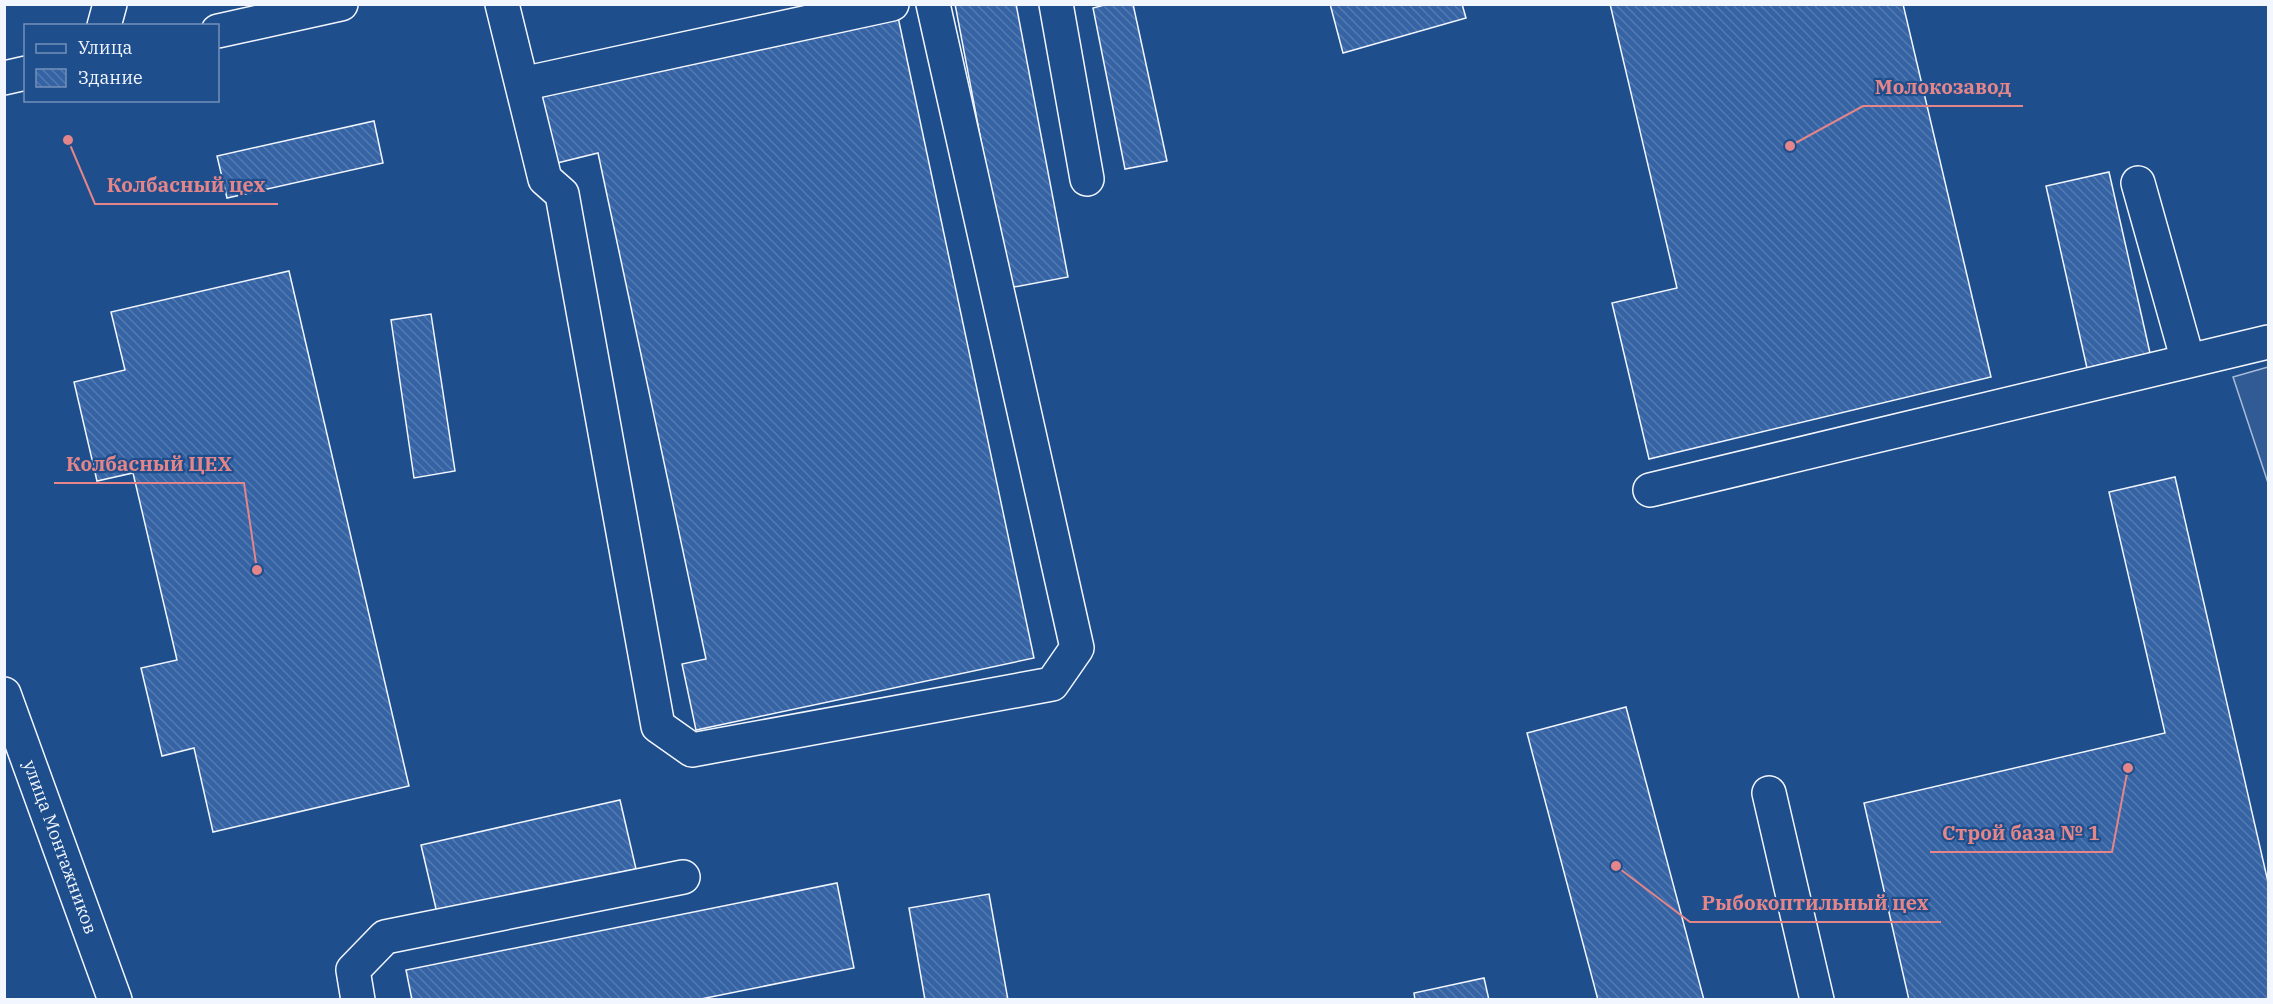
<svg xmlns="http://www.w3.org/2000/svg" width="2273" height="1004" font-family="'IBM Plex Serif',serif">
<defs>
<pattern id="building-back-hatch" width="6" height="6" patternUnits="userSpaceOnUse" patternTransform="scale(1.5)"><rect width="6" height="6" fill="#3563a3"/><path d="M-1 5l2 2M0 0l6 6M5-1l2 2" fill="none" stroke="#537ab1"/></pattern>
</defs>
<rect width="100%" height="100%" fill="#1f4e8c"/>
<path fill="#305b95" stroke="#a8bbd7" stroke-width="1.5" d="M2268,367V483L2233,377Z"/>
<path fill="url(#building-back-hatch)" stroke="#f2f6ff" stroke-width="1.5" d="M955,4H1016L1068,277L1009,288Z
M1108,4H1133L1167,161L1125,169L1093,8Z
M1330,4H1462L1466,18L1343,53Z
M1610,4H1903L1991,377L1649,459L1612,303L1677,288Z
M898,17L1034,658L696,730L682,664L706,659L598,153L553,164L539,94Z
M374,121L383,163L227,198L217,156Z
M2109,172L2150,353L2087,368L2046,186Z
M289,271L409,786L213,832L194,748L162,756L141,668L177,660L133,473L97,481L74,382L125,370L111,312Z
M431,314L455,471L414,478L391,320Z
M2175,477L2268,882V1000H1909L1864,803L2165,733L2109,492Z
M1626,707L1704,1000H1598L1527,733Z
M620,800L636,869L437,913L421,845Z
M837,883L854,968L696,1000H412L406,970Z
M989,894L1008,1000H925L909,908Z
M1484,978L1489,1000H1415L1414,993Z"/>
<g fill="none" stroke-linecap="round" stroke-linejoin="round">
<g stroke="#f2f6ff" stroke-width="36">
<path id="minor" d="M502,4L545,179L562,194L658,726L692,750L1052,684L1077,648L933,4
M1056,4L1087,179
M104,26L110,4
M218,31L341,4
M4,78L26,73
M522,84L892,4
M2138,183L2188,361
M1650,490L2268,342
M4,694L115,1000
M1769,793L1817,1000
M358,1000L353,970L385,937L683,877"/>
</g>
<use href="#minor" stroke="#1f4e8c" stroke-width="33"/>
</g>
<g text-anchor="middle" stroke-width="4.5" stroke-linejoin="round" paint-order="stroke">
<g font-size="18" fill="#f2f6ff" stroke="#1f4e8c">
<text transform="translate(60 847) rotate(70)" y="6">улица Монтажников</text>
</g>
</g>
<path fill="none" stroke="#e38589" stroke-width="2" d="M1790 146L1863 106H2023M68 140L95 204H278M257 570L244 483H54M2128 768L2112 852H1930M1616 866L1690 922H1941"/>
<g fill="#e38589" stroke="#1f4e8c" stroke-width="2">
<circle cx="1790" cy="146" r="6"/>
<circle cx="68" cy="140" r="6"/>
<circle cx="257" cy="570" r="6"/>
<circle cx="2128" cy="768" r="6"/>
<circle cx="1616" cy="866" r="6"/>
</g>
<g font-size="20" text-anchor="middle" font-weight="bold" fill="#e38589" stroke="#1f4e8c" stroke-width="4.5" stroke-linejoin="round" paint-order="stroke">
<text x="1943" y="94">Молокозавод</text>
<text x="186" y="192">Колбасный цех</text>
<text x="149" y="471">Колбасный ЦЕХ</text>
<text x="2021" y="840">Строй база № 1</text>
<text x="1815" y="910">Рыбокоптильный цех</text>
</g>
<rect width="2273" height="1004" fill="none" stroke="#f2f6ff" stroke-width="12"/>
<rect x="24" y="24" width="195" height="78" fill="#1f4e8c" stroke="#7391ba" stroke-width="1.5"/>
<rect x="36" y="44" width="30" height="9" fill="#1f4e8c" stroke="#7391ba" stroke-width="1.5"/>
<text x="78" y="54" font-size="18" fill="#f2f6ff">Улица</text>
<rect x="36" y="69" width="30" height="18" fill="url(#building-back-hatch)" stroke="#7391ba" stroke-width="1.5"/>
<text x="78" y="84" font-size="18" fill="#f2f6ff">Здание</text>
</svg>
